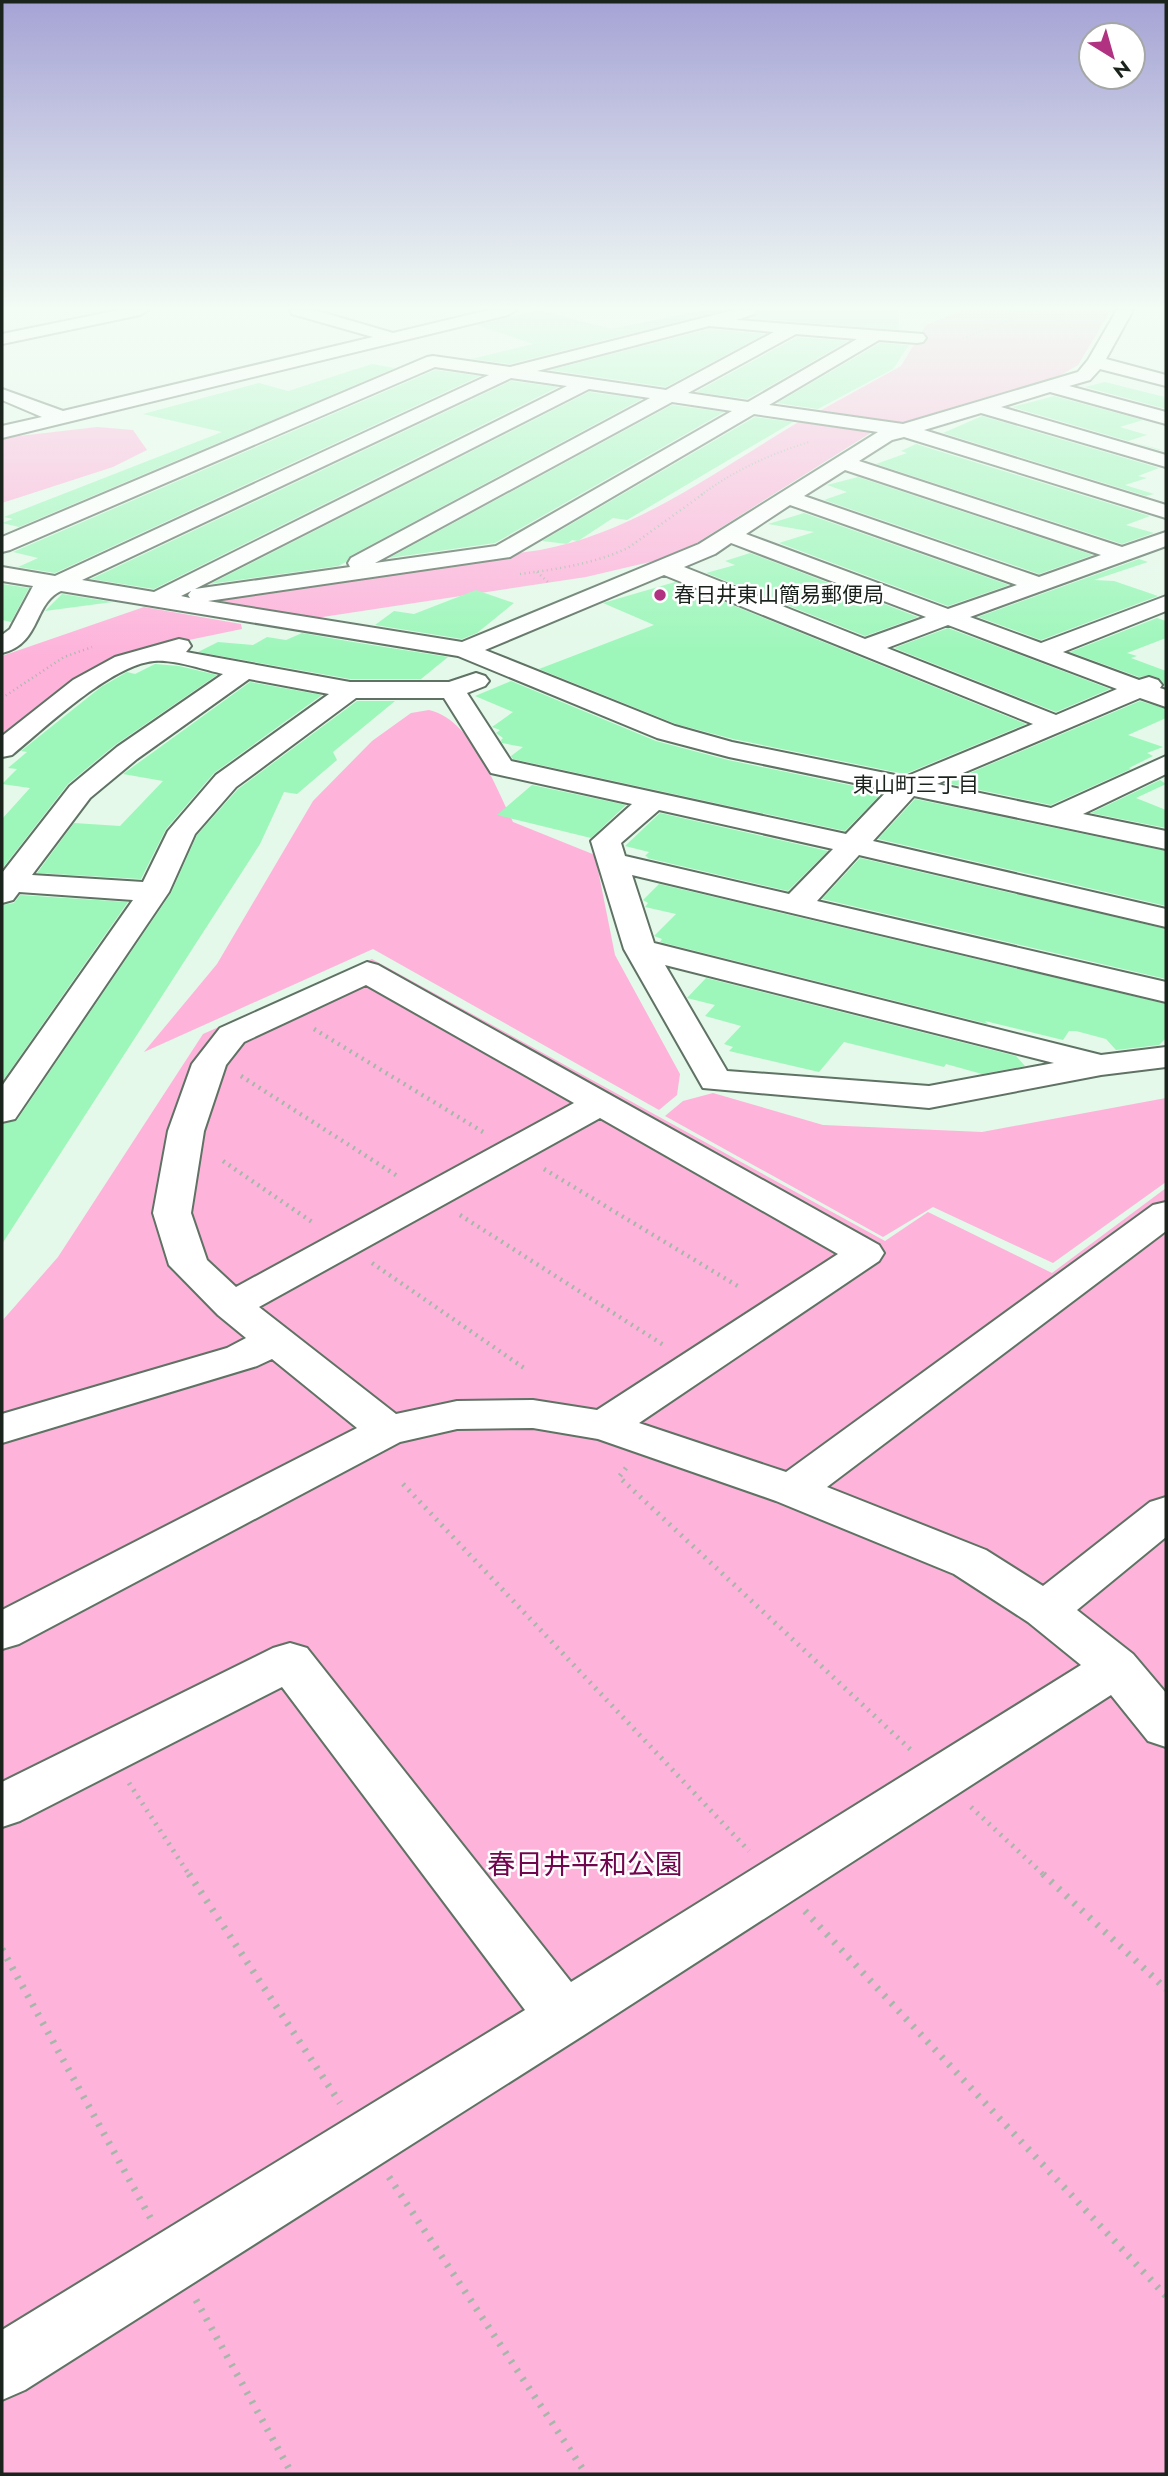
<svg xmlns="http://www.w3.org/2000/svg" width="1168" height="2476" font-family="Jost,'Noto Sans JP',sans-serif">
<rect width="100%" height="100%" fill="#e4f9e9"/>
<path fill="#feb3db" d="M963,310H1111L1078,365L1056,378L901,423L814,414L901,366L926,325Z
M802,420L872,432L695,544L654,561L586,577L316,618L217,602V596L540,550C637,532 719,469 802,420Z
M97,427L133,430L147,450L113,467L2,503V438Z
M144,607L241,624L242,629L155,647L78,680L2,740V656Z
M429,710C471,719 495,786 513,822L595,855L615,955L680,1074L677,1095L659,1110L373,949L144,1052L217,964L313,801L372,741L411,713Z
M372,959L885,1241L928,1212L1052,1273L1166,1188V2474H2V1321L58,1257L203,1034Z
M713,1093L823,1125L982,1132L1166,1098V1182L1053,1263L933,1207L883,1237L665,1116L683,1101Z"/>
<path fill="#9df6ba" d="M539,310L611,329L704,310H725L510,364L471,359L533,344L477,325Z
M759,310H898L899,330L749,318L756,315Z
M709,329L765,334L666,387L550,370Z
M797,337L848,341L747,399L696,392Z
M880,343L909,345L893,369L818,409L777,403Z
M372,364L395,368L19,527L2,523L13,519L4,517L222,432L143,414L259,383L288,391Z
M435,370L480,376L55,573L18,567L38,558L13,552Z
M511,381L558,387L154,589L91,579Z
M1105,382L1165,397L1163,398L1166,399V409L1085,387Z
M589,392L642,399L350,556L346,562L338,566L210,584Z
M1054,396L1143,420L1120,427L1147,435L1128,441L1162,450H1159L1012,407Z
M672,405L724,412L495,543L389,558Z
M982,416L1159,468L1138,476L1147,478L1125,485L1154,494L1146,496L943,433Z
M755,417L793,422L627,520L613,518L578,541L572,540L567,544L542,541Z
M916,444L1150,516L1126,525L1154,533L1122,544L876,464L907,453L901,451Z
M858,477L1093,555L1039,574L824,500L847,492L827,485Z
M804,513L1009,585L948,606L779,543L814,532L768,524Z
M750,553L918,617L865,636L706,573L735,565L725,561Z
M1139,559L1148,562L1094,580L1114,581L1158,596L1041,640L978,617Z
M675,582L1026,724L905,774L733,739L676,724L539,669L654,625L603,603Z
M2,584L29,588L11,622L2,620Z
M476,590L514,603L477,633L462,639L375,625L394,611L414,614Z
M62,594L113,602L45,611Z
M1157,618L1166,621V638L1127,653L1137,656L1131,658L1166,671V687L1159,678L1150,675L1139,677L1070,652Z
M948,628L1110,689L1056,712L894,648Z
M302,633L353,642L448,657L421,679H350L198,652L218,642L253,645L267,637L286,640Z
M155,664L179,666L217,675L115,745L68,784L2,869V819L30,788L2,784L17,769L8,768L27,752L21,751L101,687L127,672L135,674Z
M511,681L656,741L728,760L883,792L845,831L513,759L511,756L523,747L502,743L501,740L503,738L496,733L500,730L492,727L513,712L475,696Z
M250,682L322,695L214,773L166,829L141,879L37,873L74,823L120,826L163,781L123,774Z
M357,701H395L333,752L337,760L297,794L284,792L260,844L2,1244V1124L17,1120L171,893L197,835L238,789Z
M1140,701L1166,709V718L1128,735L1163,747L1147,753L1153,756L1129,768L1131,769L1051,805L946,783Z
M1160,780L1166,784L1136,798L1166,810V828L1091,813Z
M532,785L626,805L591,838L497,815Z
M915,799L1166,851V906L878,839Z
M660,813L828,851L788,891L647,858L648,857L645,856L649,852L625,846Z
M860,858L1166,929V979L822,899Z
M659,884L1166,1004V1038L1159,1045L1116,1050L1106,1039L1076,1031H1069L1063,1040L985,1021L988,1024L660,942L662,939L654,936L676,914L645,907L648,903L643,900Z
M20,895L128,902L2,1082V905L14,903Z
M706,978L1016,1056L1025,1066L982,1074L946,1064L944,1067L844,1042L819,1072L729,1051L733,1047L724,1044L741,1026L705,1016L715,1005L687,998Z"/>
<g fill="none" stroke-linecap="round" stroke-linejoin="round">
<g stroke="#5f7264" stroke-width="4">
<path id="minor" d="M119,310H148L140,315L2,344V334Z
M290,310H314L393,333L489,310H516L508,315L2,438V426L42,417L2,400V389L63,411L373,337L292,314Z
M734,310H756L754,314L736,320L923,334L926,338L923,342L917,343L879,340L769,405L903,424L1078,372L1088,360L1117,310H1133L1106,359L1166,375V386L1100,369L1090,380L1069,386L1166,412V424L1050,392L1001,407L1166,455V467L981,413L924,430L1166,505V518L904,437L892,440L859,461L1122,547L1166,532V546L970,617L1041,643L1166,596V611L1063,652L1139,680L1149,677L1158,680L1162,685L1160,688L1166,690V707L1140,698L937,784L1051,808L1166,756V774L1083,814L1166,831V849L914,796L873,841L1166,909V927L859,855L817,901L1166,982V1002L632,875L654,943L1101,1055L1166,1047V1067L1101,1075L929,1108L703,1088L624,949L591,841L632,804L491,773L444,698H356L236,787L195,834L169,892L15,1119L2,1122V1086L133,900L19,892L13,900L2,903V873L70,786L117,747L223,674C205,670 173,659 154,661C111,665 46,727 12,755L2,757V736L73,680L115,657L179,639L188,641L191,646L186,652L350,682H449L476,673L485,676L489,681L485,686L467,693L511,761L846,834L888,790L729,757L657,738L458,656L61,591C33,604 41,644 2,653V635L10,629L33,586L2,581V567L55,576L489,375L435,367L10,550L2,552V537L427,357L433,356L510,367ZM709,326L774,332L666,390L537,371ZM796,334L857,339L748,402L688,393ZM511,378L567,386L154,592L82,580ZM589,389L650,398L351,558L348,563L350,567L195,589ZM672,402L732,411L496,546L375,563ZM754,414L878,432L699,544L462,642L208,601L510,557ZM845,470L1101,555L1039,577L804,496ZM790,505L1017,585L948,609L746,534ZM731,543L926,617L865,639L684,567L715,554ZM664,575L1033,724L905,777L732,742L675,726L485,650ZM191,591L188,595L190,598L181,596ZM948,625L1117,689L1056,715L887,648ZM249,679L329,694L216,775L168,831L143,882L32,875L90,798L137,759ZM659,810L833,849L789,894L625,856L621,843ZM665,965L1054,1063L929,1086L727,1071Z
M367,962L378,965L879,1245L884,1253L879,1261L639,1423L786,1472L1153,1205L1166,1202V1231L827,1487L986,1550L1043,1586L1150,1502L1166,1497V1537L1077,1610L1133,1654L1166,1693V1747L1148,1741L1111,1695L584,2035L25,2390L2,2400V2330L525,2010L282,1687L20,1821L2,1827V1782L273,1648L290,1643L307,1648L571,1982L1081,1665L1028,1622L954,1574L776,1501L598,1439L533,1428L457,1429L400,1442L19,1644L2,1649V1610L357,1428L272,1359L257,1366L2,1443V1414L227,1348L246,1338L218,1315L169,1265L153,1213L168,1131L192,1064L220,1028ZM366,985L574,1103L236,1287L207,1260L191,1213L204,1131L226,1065L244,1042ZM600,1118L838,1254L597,1410L533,1400L457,1401L396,1414L259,1307Z"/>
</g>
<path stroke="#a6b7aa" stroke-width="2" stroke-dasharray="1 2.5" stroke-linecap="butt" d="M1036,310L1068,324L1080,340
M963,338L1037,310
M701,495C735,470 768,455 809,442"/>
<path stroke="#a6b7aa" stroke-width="2.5" stroke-dasharray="1 3.5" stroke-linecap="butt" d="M537,572L549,583
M520,574C558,569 593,564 628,548L703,494
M2,698L64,657L92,647"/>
<path stroke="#a6b7aa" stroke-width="4.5" stroke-dasharray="2 5" stroke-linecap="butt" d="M314,1029L483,1132
M241,1076L399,1177
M223,1161L315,1224
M544,1169L741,1288
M460,1215L665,1346
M372,1263L524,1368"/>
<path stroke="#a6b7aa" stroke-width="5" stroke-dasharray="2 6" stroke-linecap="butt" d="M626,1468L619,1477L911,1750
M403,1484L749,1851
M129,1783L190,1876
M971,1807L1045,1876"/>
<path stroke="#a6b7aa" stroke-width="7" stroke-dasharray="2.5 8" stroke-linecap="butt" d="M189,1874L340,2103
M1043,1874L1166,1989
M805,1911L1166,2296
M2,1949L151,2219
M389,2177L586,2474
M196,2300L292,2474"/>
<use href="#minor" fill="#fff" fill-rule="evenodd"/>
</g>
<linearGradient id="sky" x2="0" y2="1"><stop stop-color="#a5a3d5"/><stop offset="0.47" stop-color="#f3fcf5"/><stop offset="1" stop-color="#f3fcf5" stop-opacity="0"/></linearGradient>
<rect width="1168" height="656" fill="url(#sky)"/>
<circle fill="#b03281" stroke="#fff" stroke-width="2.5" cx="660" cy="595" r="7"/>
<g text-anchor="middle" stroke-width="5" stroke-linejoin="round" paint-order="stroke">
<g font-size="21" fill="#1b231d" stroke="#fff" text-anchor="start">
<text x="674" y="602">春日井東山簡易郵便局</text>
</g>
<g font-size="21" fill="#1b231d" stroke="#fff">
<text x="916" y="792">東山町三丁目</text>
</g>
<g font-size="28" fill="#70064e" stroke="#fff">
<text x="585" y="1874">春日井平和公園</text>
</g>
</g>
<rect width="1168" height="2476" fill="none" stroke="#1b231d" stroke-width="7"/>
<g transform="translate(1112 56) rotate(143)"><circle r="33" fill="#ffffff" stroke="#a4a7a5" stroke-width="2"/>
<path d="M0-5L12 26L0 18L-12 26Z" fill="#b03281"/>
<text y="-10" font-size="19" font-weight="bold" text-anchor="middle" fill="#1b231d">N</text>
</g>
</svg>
